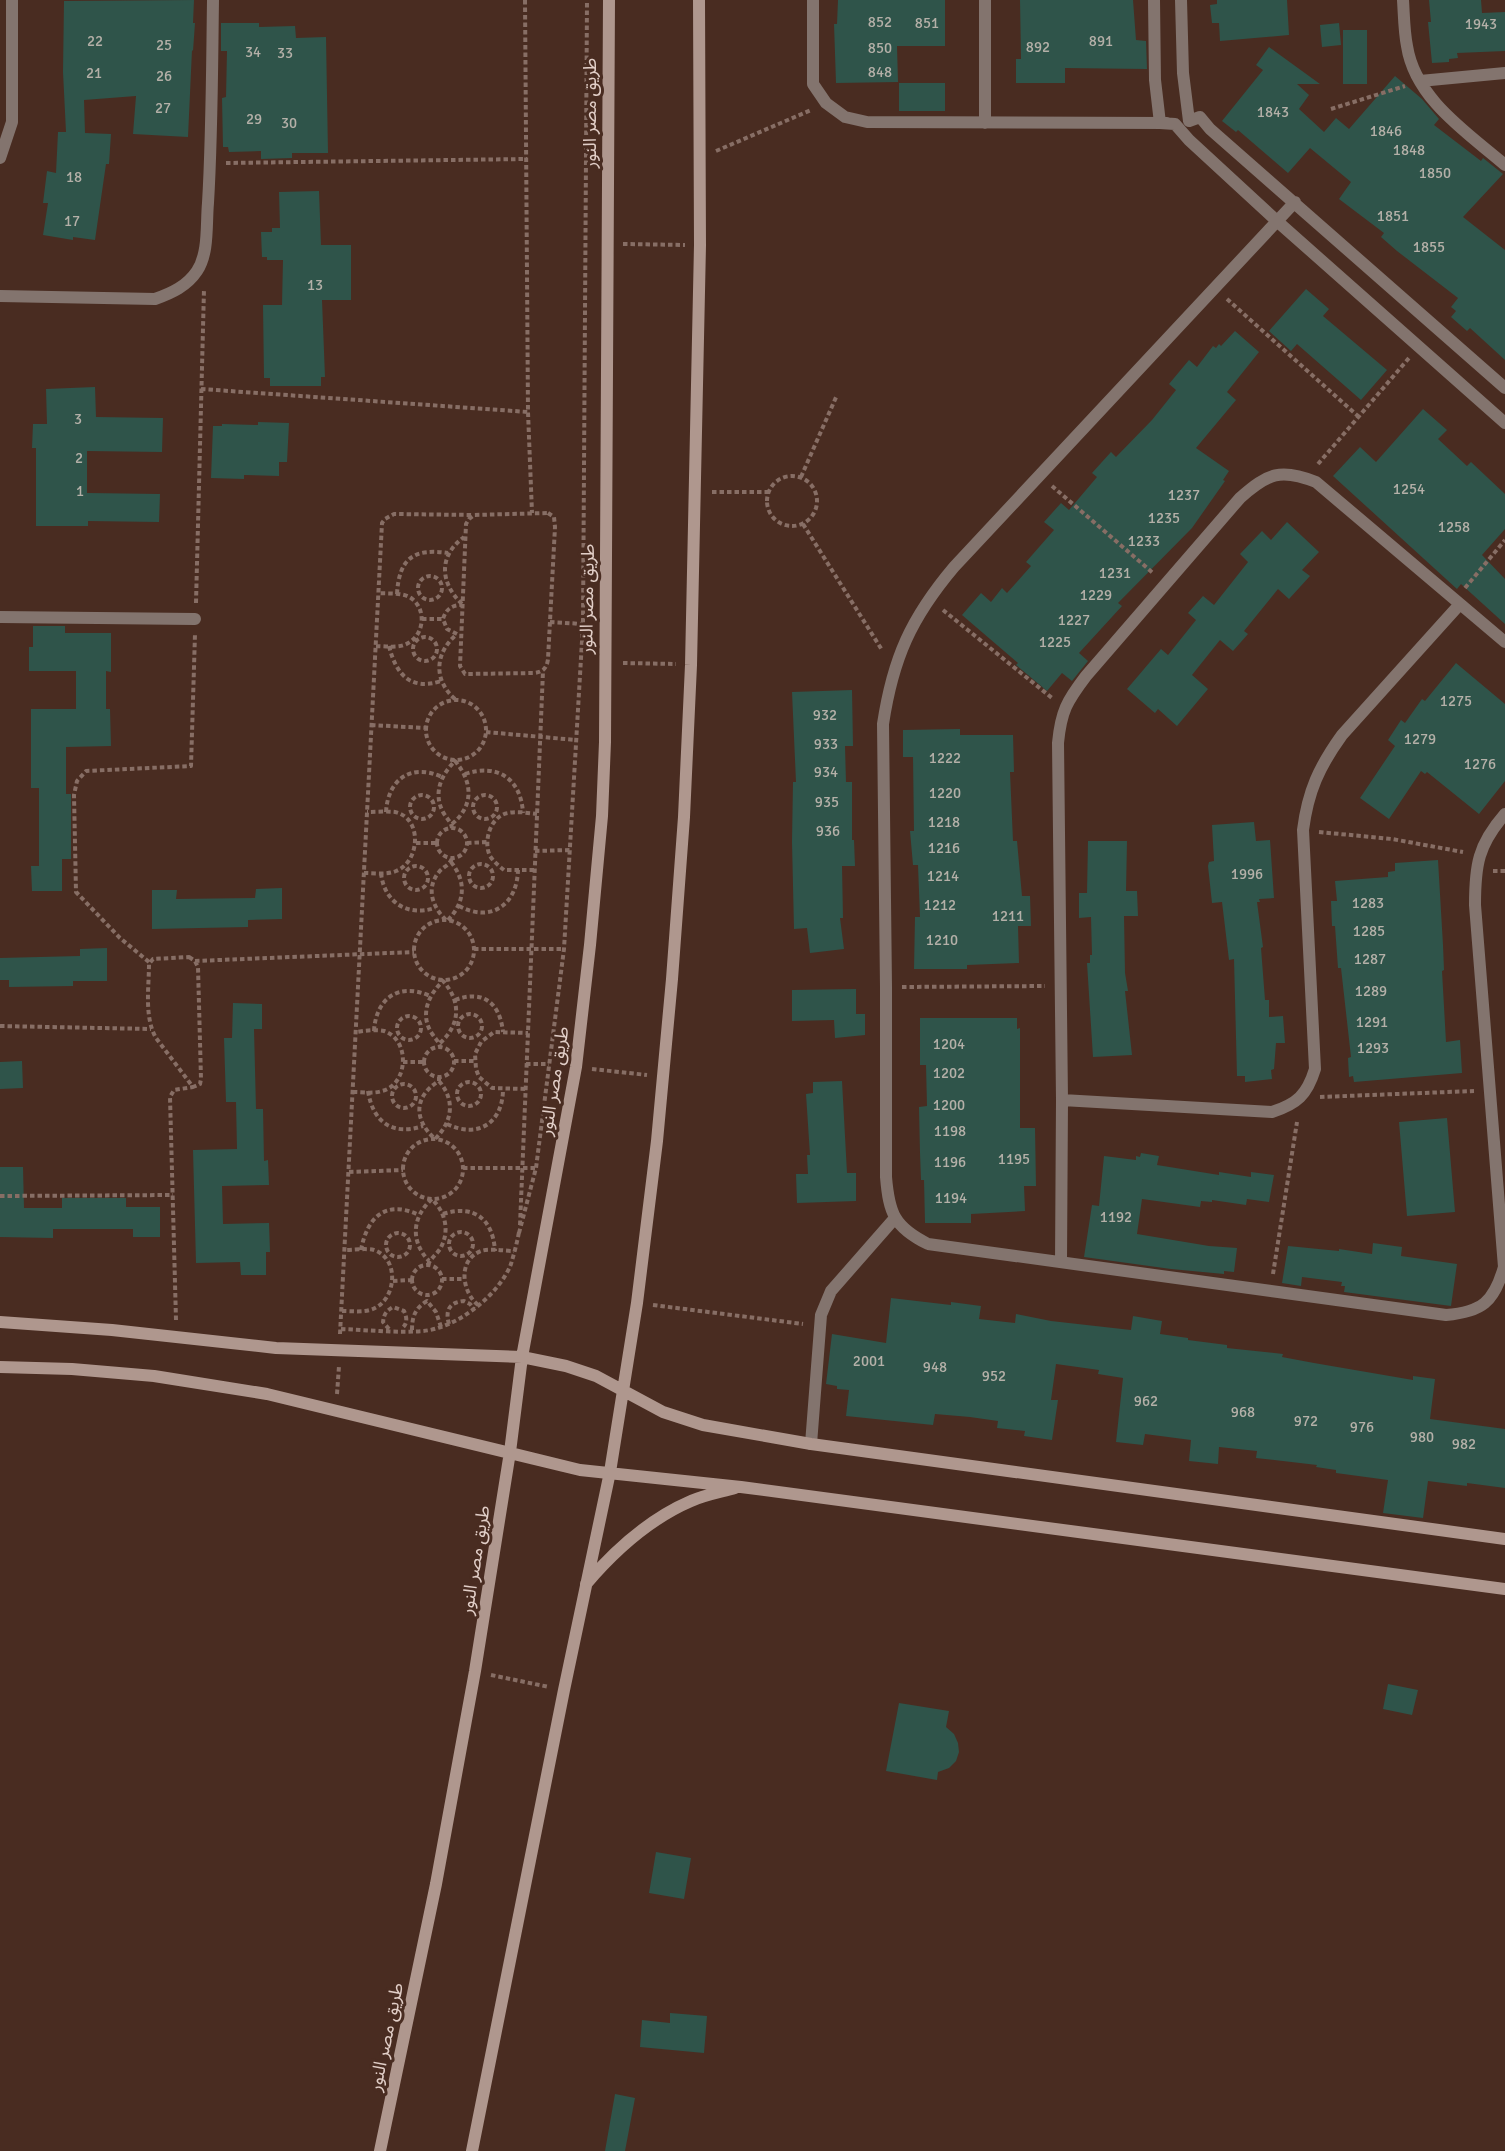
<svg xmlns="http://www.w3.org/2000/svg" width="1505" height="2151" font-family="Signika,'Noto Sans Arabic',sans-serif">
<rect width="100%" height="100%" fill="#492c21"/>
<path fill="#2f544a" d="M194,0L193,23H195L193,51L192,50L188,137L133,134L136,96L84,100L85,133L111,134L109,164H106L95,240L73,237V240L43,235L48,203H43L47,171L56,173L58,132H66L63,72L64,1Z
M838,0H945V46H897L898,82L836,83L834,24H837Z
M1020,0H1133L1136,40L1146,41L1147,69L1065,68V83H1016V59H1021Z
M1217,0H1287L1289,35L1220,41L1219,23H1212L1210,5L1217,4Z
M1429,0H1481L1482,13L1505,12V51L1457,53L1458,58L1449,59V62L1432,63L1428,22H1431Z
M221,23H259V27L295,26L296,38L326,37L328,153H292V158L261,159V151L229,152L228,147H223L222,98L226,97L227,51H221Z
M1339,23L1341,45L1322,47L1320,25Z
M1343,30H1367V84H1343Z
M1269,47L1320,84H1297L1309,95L1299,109L1324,132L1336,118L1349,129L1395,76L1422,99L1439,119L1434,125L1481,161L1483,158L1503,174L1463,217L1505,250V360L1470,328L1467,331L1451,317L1456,311L1451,307L1458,298L1397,251L1381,237L1384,233L1339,199L1351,182L1310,148L1288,173L1238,130L1236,132L1222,121L1263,70L1256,65Z
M899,83H945V111H899Z
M319,191L321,245H351V300H322L325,377H321V386H270V378H264L263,305H282L283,260H267V257H262L261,232H272V228H280L279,192Z
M1306,289L1329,309L1323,316L1387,370L1361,400L1297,344L1291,351L1269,331Z
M1235,331L1259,352L1227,392L1236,400L1196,448L1229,471L1223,480L1225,481L1192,528L1118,603L1122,606L1079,653L1088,661L1072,681L1062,673L1047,691L1016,665L1018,663L962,615L981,593L991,602L1002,588L1007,593L1031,566L1026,562L1054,530L1044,522L1061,503L1069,510L1097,477L1092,473L1111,452L1116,457L1152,420L1176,390L1169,384L1189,360L1197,367L1213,346L1216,348L1219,344L1221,346Z
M95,387L96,417L163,418L162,452L87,451V493L160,494L159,522L88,521V526H36V448H32L33,424H47L46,389Z
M1423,409L1447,430L1438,439L1467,466L1471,462L1505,494V529L1482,555L1505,579V624L1461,584L1457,589L1333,476L1360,447L1376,462Z
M258,422L289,423L287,462H279V476L244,475V479L211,478L213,426H222V424L258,425Z
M1287,522L1319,552L1302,570L1310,576L1289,599L1278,589L1244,631L1248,634L1233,651L1220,640L1192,675L1208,689L1177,726L1158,709L1155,713L1127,689L1161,649L1168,655L1196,620L1188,613L1203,596L1214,605L1248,562L1240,554L1262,531L1271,540Z
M33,626H65V633H111V672L106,671V709H110L111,746L66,747V794H71V859H62V891H32L31,866H39V788H31V709H76V671H29V647H33Z
M1456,663L1505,704V781L1479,814L1427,772L1425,774L1421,771L1389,819L1360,798L1395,746L1388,740L1401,720L1405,723L1422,699L1425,701Z
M852,690L853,746H845L846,782H852V840H854L855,866H842L843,918H840L844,949L810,953L807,928L794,929L792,842L793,782H796L792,692Z
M960,729V735H1013L1014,772H1010L1013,841H1017L1022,896H1030L1031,926H1018L1019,963L967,965V969H914L915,917H920L918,865H913L910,831H914L913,757H903V730Z
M1254,822L1256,841L1270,840L1274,898L1259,899L1260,902H1257L1263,947L1261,948L1265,1000H1269V1017L1283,1016L1285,1043H1276L1274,1069L1271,1070L1272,1079L1245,1082V1076H1237L1234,959L1229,960L1222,902L1212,903L1208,866L1209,862L1214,861L1212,825Z
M1088,841H1127L1126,891H1137L1138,916H1124L1125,973L1128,991H1125L1132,1055L1093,1057L1087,963H1090V955H1092L1091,917L1079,918V893H1087Z
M1438,860L1443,945L1444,970L1442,971L1446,1042L1460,1040L1462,1073L1354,1082L1353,1076L1349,1077L1348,1058L1351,1057L1341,968H1338L1335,926H1332L1331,901H1337L1335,881L1388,877V872L1395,871V863Z
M282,888V919L248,920V927L152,929V890H177L176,899L255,898L256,889Z
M107,948V981H73V986L9,987V980H0V958L80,956V949Z
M856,989V1014H865V1035L835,1038L834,1020L792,1021V990Z
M233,1003L262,1004V1029H254L256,1109H263L264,1161L268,1160L269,1185L222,1186L223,1224L269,1223L270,1252H266V1275H241L240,1262L196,1263L193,1150L237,1149L236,1102H226L224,1038H232Z
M920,1018H1017V1029L1020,1028V1128H1035L1036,1186H1024L1025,1211L971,1214V1223H925L924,1180H921L920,1153L919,1107L927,1106L926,1065H920Z
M22,1061L23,1088L0,1089V1062Z
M842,1081L847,1173H856V1201L797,1203L796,1174H808L807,1155H810L806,1094L813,1093V1082Z
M1447,1118L1455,1212L1407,1216L1399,1122Z
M1141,1153L1159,1156L1157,1165L1219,1175V1172L1251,1177V1172L1274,1175L1269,1202L1247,1199L1246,1205L1212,1200V1202L1201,1201L1200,1207L1142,1199L1137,1234L1209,1246L1237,1248L1234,1272L1224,1271V1274L1171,1269L1084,1257L1092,1205L1099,1206L1104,1156L1136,1160V1156L1140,1157Z
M0,1167H23L24,1208H62V1198H126V1207H160V1237H133V1229H53V1238L0,1237Z
M1373,1243L1402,1247L1401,1256L1457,1264L1451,1306L1344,1292L1345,1286H1341L1342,1282L1302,1277L1301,1286L1282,1283L1288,1246L1339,1251V1249L1372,1254Z
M891,1298L951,1305V1302L981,1306L979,1319L1015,1323L1016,1314L1051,1321L1131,1330L1133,1316L1162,1321L1160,1334L1188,1338V1340L1227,1345V1348L1283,1354L1282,1357L1314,1363L1413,1380V1376L1435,1379L1430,1419L1505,1429V1488L1467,1483V1486L1428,1481L1423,1518L1383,1513L1388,1480L1336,1473V1470L1316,1467L1317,1465L1256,1458L1257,1451L1219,1447L1218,1464L1189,1461L1191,1440L1145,1434L1143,1445L1116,1442L1123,1378L1098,1374L1099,1370L1056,1364L1051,1400H1058L1052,1440L1024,1436L1025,1431L997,1428L998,1421L970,1417L935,1414L933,1425L846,1416L849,1390L837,1389V1386L826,1384L832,1334L886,1343Z
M1388,1684L1418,1690L1412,1715L1383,1709Z
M899,1703L949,1711L946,1727L954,1734L958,1743L959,1752L956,1761L949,1768L938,1772L937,1780L886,1771Z
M656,1852L691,1858L684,1899L649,1893Z
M670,2013L707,2016L704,2053L640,2047L642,2020L670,2023Z
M615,2094L635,2098L625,2151H605Z"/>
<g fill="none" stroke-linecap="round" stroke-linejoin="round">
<path stroke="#876e65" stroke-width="4" stroke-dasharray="4.5 3" stroke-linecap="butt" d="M525,0L528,412L532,513
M1331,109L1405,86
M716,151L811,110
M226,163L527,159
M623,244L685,245
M1227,299L1359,417
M201,389L528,412
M1318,464L1409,358
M767 501a25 25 0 1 1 50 0a25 25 0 1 1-50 0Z
M801,477L837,395
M1052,486L1153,573
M712,492H768
M548,513L554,517L555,527L548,659C547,668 543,672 534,673L465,674L460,666L466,524L469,519L474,515Z
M803,524L882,650
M418 588a12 12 0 1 1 24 0a12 12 0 1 1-24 0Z
M1465,588L1505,540
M397,594C399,558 414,548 448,553
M196,603L204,289
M462,604C440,583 438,556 464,537
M943,610L1052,698
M422,619H443
M550,622L583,624
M457,634L447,629L443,619C446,609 452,605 462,605
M413 649a12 12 0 1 1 24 0a12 12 0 1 1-24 0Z
M376,646C384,646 396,648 404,645C424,638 428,610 411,598C402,592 389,594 378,593
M389,646C396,674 410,691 441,681
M623,663L676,664
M455,699C433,680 435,653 456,635
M426 730a30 30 0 1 1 60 0a30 30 0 1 1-60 0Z
M371,725L426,728
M486,732L576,740
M465,774C498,763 521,779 523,813
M473 807a12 12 0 1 1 24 0a12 12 0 1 1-24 0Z
M410 807a12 12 0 1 1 24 0a12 12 0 1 1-24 0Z
M386,812C388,779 411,763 442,777
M452,824C474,806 473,782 455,761C441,775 433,793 443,812C446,818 451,821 452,828
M437 843a15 15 0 1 1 30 0a15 15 0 1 1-30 0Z
M1319,832L1392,839L1463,852
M416,843H437
M467,843L487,842
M535,851L570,850
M451,862C467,882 465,903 447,921C433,908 425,889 439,872C443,867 450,865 452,858
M469 876a12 12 0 1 1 24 0a12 12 0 1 1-24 0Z
M404 878a12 12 0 1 1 24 0a12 12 0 1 1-24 0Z
M534,870H504C499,866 494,862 490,856C483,842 490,816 508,813C517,811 528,813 537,814
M1493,871H1505
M364,873C374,873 387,875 396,871C420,862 423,818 395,812C387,811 376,812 367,812
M381,873C384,902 407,917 435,908
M459,906C491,923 517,905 518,870
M414 950a30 30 0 1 1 60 0a30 30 0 1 1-60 0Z
M474,949H564
M189,957L195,961L198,967L201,1079L200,1084L193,1087L156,1038C144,1017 149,987 149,964L153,959Z
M195,961L414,952
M149,962L120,938L76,892L74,795L77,781L86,771L191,766L195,634
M902,987L1045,986
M455,1000C484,989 500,1004 503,1032
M458 1026a12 12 0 1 1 24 0a12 12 0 1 1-24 0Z
M397 1028a12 12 0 1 1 24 0a12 12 0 1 1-24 0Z
M0,1026L151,1029
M374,1031C376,998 399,982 430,996
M440,1043C461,1024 461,1001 443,981C428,995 419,1016 433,1035C436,1040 439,1041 440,1047
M424 1062a15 15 0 1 1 30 0a15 15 0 1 1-30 0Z
M454,1061H475
M403,1062H425
M526,1064H549
M592,1069L647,1075
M439,1081C456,1101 452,1122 435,1139C414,1120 413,1097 439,1081V1077
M457 1094a12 12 0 1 1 24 0a12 12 0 1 1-24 0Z
M392 1096a12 12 0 1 1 24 0a12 12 0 1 1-24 0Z
M525,1089L492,1088L479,1077L476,1069L475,1054L481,1042L494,1032L528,1033
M368,1091C373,1123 393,1136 423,1126
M353,1092C362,1092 373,1094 382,1091C408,1085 411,1040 384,1031C376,1029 364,1031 356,1032
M1320,1097L1474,1091
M447,1124C478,1139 503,1123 503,1089
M403 1169a30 30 0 1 1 60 0a30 30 0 1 1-60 0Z
M463,1168H536
M349,1172L403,1170
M0,1196L173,1195
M443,1214C474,1204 493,1219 495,1251
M520,1225L543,671
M449 1244a12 12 0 1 1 24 0a12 12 0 1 1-24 0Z
M519,1233L536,1168L564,949L583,624L587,0
M386 1245a12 12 0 1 1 24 0a12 12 0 1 1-24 0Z
M361,1250C367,1218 385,1199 419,1215
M428,1265C430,1259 436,1255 440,1249C450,1232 446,1213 432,1199C412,1217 410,1241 429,1261
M412 1280a15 15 0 1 1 30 0a15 15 0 1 1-30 0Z
M1273,1274L1297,1122
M442,1279H464
M393,1281L412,1280
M478,1305C462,1292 457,1260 481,1251C490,1248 505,1251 514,1251
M653,1305L803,1324
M342,1311C352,1311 366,1313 375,1308C396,1298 400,1259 374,1250C366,1248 353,1250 345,1250
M176,1320L170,1097L174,1090L193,1087
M449,1324C445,1311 449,1302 464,1301L470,1304L474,1309
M341,1329C368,1330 396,1333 423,1331C457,1328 499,1295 511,1264C514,1254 517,1243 519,1232
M389,1329L383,1322C384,1314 386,1311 393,1307L404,1311C407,1318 408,1324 401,1329
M412,1330C412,1317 415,1308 427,1301L436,1312L441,1327
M340,1334L382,523L385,519L394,514L474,515
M337,1394L339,1366
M491,1675L549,1687"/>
<path stroke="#83746e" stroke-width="12" d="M813,0V84L826,103L845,117L867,122L1167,123
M1154,0L1155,80L1160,123L1175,124L1189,140L1278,222L1505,423
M1181,0L1183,73L1189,121L1200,117L1210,129L1505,388
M1403,0C1404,15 1404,31 1407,46C1415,99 1468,133 1505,165
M1420,81L1505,73
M985,123V0
M0,158L12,122V0
M1295,202L954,567C911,618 893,658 883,724L886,987V1177C889,1213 894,1227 928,1244L1446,1315C1482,1312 1494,1302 1504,1267L1475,905C1475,865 1478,845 1505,814
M0,296L155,299C172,293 187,286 197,271C209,253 206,225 208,203C212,136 212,68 213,0
M0,617L195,619
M1062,1100L1272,1112C1297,1104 1307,1095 1315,1069L1303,830C1308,791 1319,767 1342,735L1460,604
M1061,1262L1062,1100L1058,743C1061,711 1067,701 1086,676L1240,498C1268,473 1281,468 1316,482L1505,642
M811,1444L821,1315L831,1291L895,1218"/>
<path stroke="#af978e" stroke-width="12" d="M0,1322L112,1330L276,1348L522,1357L566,1366L596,1376L663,1412L703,1425L811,1444L1505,1539
M0,1367L72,1369L154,1376L267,1394L580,1470L741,1487L1505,1589
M586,1584C615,1550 649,1519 691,1501C704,1495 721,1492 735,1488
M380,2151L436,1884L475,1671L510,1452L522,1357L576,1067L590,945L602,816L605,742L609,0
M472,2151L564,1690L610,1472L637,1303L657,1141L672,979L684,817L691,665L700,245L699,0"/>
</g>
<g text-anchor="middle" stroke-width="6" stroke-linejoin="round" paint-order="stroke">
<g font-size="15" fill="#b4b0a8">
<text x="880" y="27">852</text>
<text x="927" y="28">851</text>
<text x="1481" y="29">1943</text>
<text x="95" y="46">22</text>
<text x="1101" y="46">891</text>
<text x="164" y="50">25</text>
<text x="1038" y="52">892</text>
<text x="880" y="53">850</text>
<text x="253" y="57">34</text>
<text x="285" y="58">33</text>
<text x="880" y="77">848</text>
<text x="94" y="78">21</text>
<text x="164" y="81">26</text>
<text x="163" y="113">27</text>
<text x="1273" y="117">1843</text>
<text x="254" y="124">29</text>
<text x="289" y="128">30</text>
<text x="1386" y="136">1846</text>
<text x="1409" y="155">1848</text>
<text x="1435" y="178">1850</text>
<text x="74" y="182">18</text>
<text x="1393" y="221">1851</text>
<text x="72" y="226">17</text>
<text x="1429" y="252">1855</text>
<text x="315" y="290">13</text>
<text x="78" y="424">3</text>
<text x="79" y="463">2</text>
<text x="1409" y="494">1254</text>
<text x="80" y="496">1</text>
<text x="1184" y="500">1237</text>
<text x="1164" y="523">1235</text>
<text x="1454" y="532">1258</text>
<text x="1144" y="546">1233</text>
<text x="1115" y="578">1231</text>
<text x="1096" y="600">1229</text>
<text x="1074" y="625">1227</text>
<text x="1055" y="647">1225</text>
<text x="1456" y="706">1275</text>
<text x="825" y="720">932</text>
<text x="1420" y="744">1279</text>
<text x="826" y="749">933</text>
<text x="945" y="763">1222</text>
<text x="1480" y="769">1276</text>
<text x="826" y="777">934</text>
<text x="945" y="798">1220</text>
<text x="827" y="807">935</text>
<text x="944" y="827">1218</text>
<text x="828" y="836">936</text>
<text x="944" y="853">1216</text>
<text x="1247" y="879">1996</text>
<text x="943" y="881">1214</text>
<text x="1368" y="908">1283</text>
<text x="940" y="910">1212</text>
<text x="1008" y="921">1211</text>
<text x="1369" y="936">1285</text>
<text x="942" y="945">1210</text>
<text x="1370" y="964">1287</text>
<text x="1371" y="996">1289</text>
<text x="1372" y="1027">1291</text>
<text x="949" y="1049">1204</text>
<text x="1373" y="1053">1293</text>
<text x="949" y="1078">1202</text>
<text x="949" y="1110">1200</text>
<text x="950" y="1136">1198</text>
<text x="1014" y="1164">1195</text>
<text x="950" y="1167">1196</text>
<text x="951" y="1203">1194</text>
<text x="1116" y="1222">1192</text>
<text x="869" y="1366">2001</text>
<text x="935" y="1372">948</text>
<text x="994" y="1381">952</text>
<text x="1146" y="1406">962</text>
<text x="1243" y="1417">968</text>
<text x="1306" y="1426">972</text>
<text x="1362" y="1432">976</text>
<text x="1422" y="1442">980</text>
<text x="1464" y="1449">982</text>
</g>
<g font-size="18" fill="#e1cec7" stroke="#492c21">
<text transform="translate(590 113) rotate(-90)" y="6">طريق مصر النور</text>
<text transform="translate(587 599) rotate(-89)" y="6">طريق مصر النور</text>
<text transform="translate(554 1081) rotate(-81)" y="6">طريق مصر النور</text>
<text transform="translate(475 1560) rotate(-81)" y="6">طريق مصر النور</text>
<text transform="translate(386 2037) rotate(-78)" y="6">طريق مصر النور</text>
</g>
</g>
</svg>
